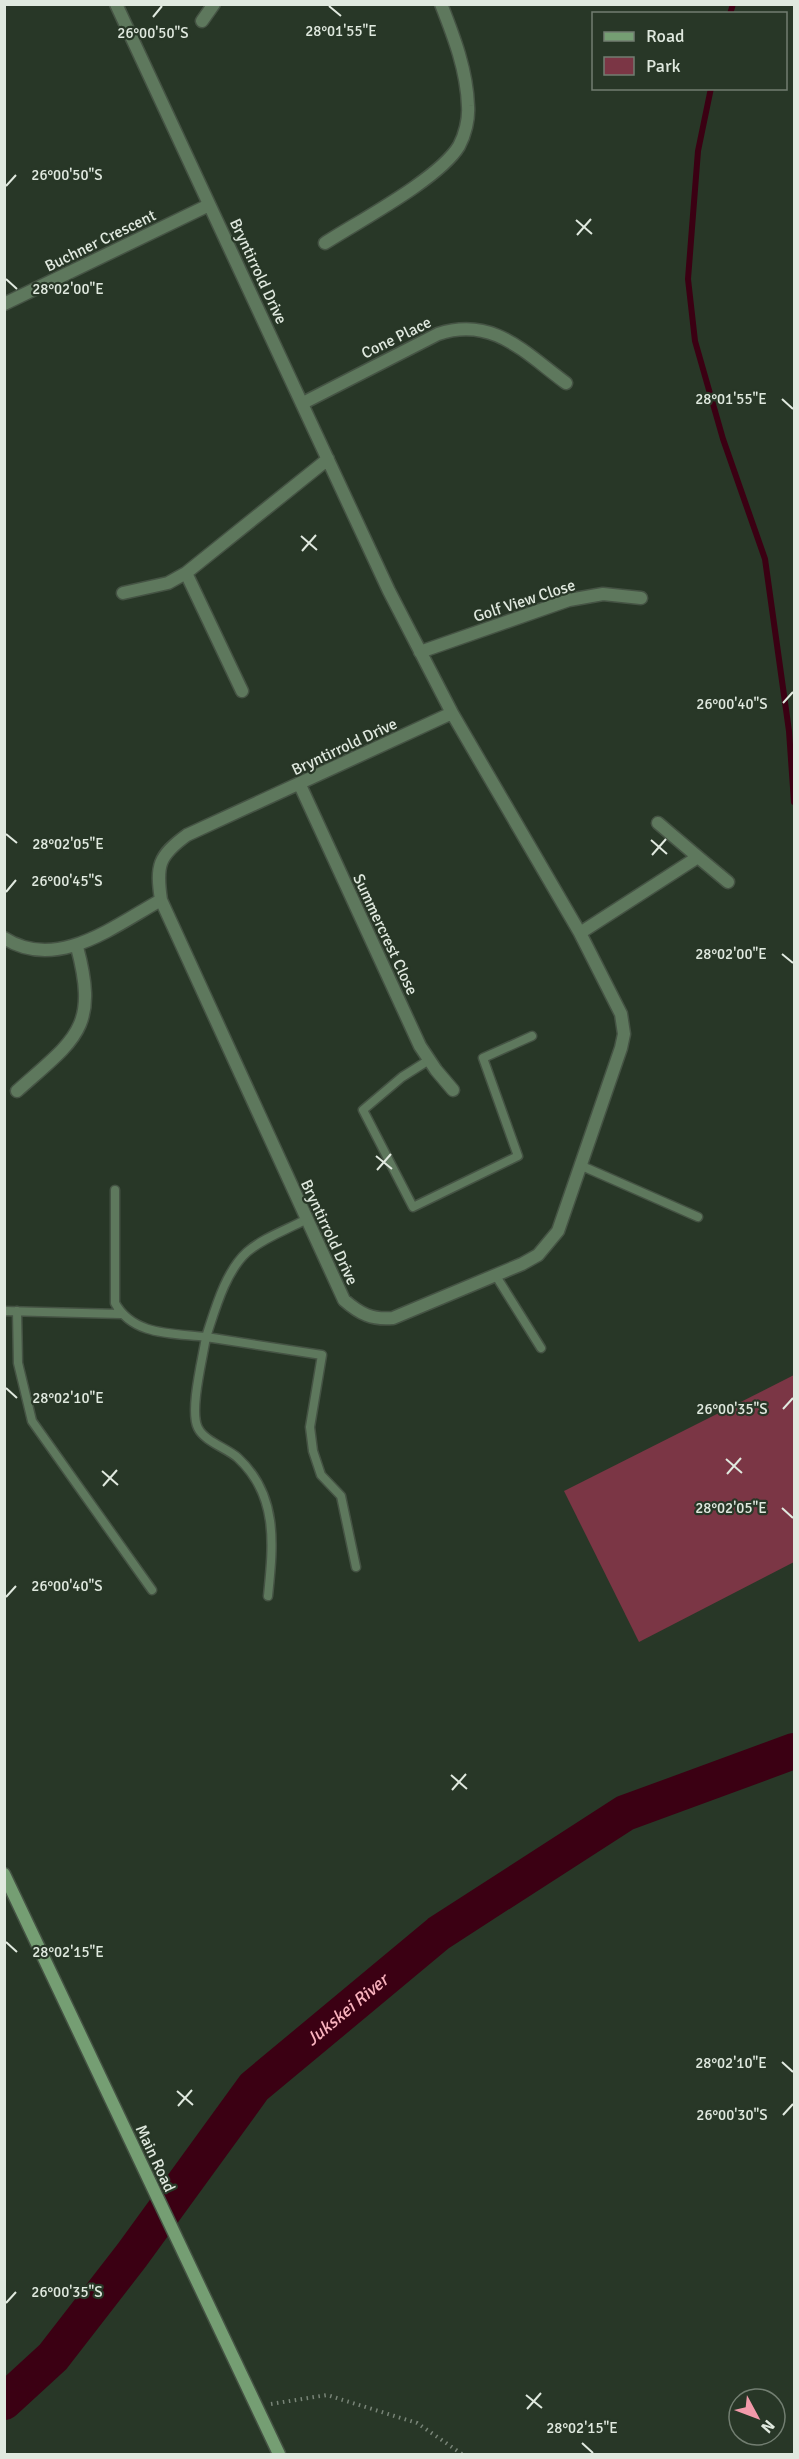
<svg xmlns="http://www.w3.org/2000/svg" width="799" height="2459" font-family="Signika,sans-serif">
<rect width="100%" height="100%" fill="#283727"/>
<path fill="#7b3645" d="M794,1375V1562L639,1642L564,1491Z"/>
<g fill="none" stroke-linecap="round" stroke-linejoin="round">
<path stroke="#3b0013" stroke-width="6" d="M730,14L733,4
M711,88L698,151L688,279L695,341L723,439L765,559L789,731L794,802"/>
<path stroke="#3b0013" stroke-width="36" id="s1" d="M4,2402L53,2357L132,2255L254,2087L439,1933L625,1813L794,1751"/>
<g stroke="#455344" stroke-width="11">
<path id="lane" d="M429,1060L402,1077L363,1110L413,1207L518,1156L483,1058L532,1036
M582,1166L698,1217
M115,1190V1303C133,1336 173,1333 206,1337C215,1310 225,1272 247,1252C263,1238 286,1230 305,1220
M496,1276L541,1348
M4,1311L121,1314
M17,1311L18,1363L32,1421L152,1590
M268,1596C273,1546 279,1496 238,1458C227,1448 205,1442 198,1428C189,1411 203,1357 206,1337L322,1355L310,1427L313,1451L321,1475L341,1496L356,1567"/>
</g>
<g stroke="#455344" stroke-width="15">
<path id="street" d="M116,4L389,591L452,713L580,933L621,1014L624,1034L621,1048L558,1231L538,1255L522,1264L393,1318C372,1320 360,1314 344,1300L161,900C156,866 158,856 187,835L452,713
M202,21L214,4
M325,243C359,221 439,179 459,146C465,135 469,119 468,106C467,71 454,37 441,4
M4,304L209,205
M303,403L438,334C493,316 524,352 566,383
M186,573L242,691
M123,593L168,583L186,573L328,459
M420,652L569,600L603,594L641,598
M300,785L420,1046L436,1070L453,1090
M658,823L698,857
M580,933L698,857L728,882
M4,938C57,972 114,926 161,900
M17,1091C75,1039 99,1029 77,947"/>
</g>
<g stroke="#455344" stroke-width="15">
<path id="secondary" d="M4,1874L279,2454"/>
</g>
<path stroke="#788477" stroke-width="4" stroke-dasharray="1.5 4.5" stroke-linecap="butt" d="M271,2404L327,2395L417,2423L462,2454"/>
<use href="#lane" stroke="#5e785d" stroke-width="8"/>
<use href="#street" stroke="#5e785d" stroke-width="12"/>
<use href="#secondary" stroke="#759e73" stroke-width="12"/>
</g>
<path fill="none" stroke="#e0e9df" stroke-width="2" d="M329,6L341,16M153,17L162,6M6,186L16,175M576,220L592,234M577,235L591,219M6,279L17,289M782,399L793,409M301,536L317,550M302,551L316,535M783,703L793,692M6,834L17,843M651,840L667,854M652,855L666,839M6,892L16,880M782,954L793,963M376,1156L392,1169M377,1170L391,1154M6,1388L17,1398M783,1409L793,1398M726,1459L742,1473M102,1471L118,1485M727,1474L741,1458M103,1486L117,1470M782,1508L793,1518M6,1597L16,1586M451,1775L467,1789M452,1790L466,1774M6,1942L17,1952M782,2062L793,2072M177,2091L193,2105M178,2106L192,2090M783,2115L793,2104M6,2303L16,2292M526,2395L542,2408M527,2409L541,2393M582,2443L593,2453"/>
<g text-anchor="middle" stroke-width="4.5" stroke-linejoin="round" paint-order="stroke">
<g font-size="16" fill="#e0e9df" stroke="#283727">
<text transform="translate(100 240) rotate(-26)" y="6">Buchner Crescent</text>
<text transform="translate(259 271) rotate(65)" y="6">Bryntirrold Drive</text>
<text transform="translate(396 337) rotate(-26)" y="6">Cone Place</text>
<text transform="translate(524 600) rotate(-18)" y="6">Golf View Close</text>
<text transform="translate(344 746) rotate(-25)" y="6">Bryntirrold Drive</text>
<text transform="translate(386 934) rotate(65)" y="6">Summercrest Close</text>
<text transform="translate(330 1232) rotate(65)" y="6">Bryntirrold Drive</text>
<text transform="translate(156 2158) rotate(65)" y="6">Main Road</text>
</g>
<g font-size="18" font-style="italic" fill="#f9b1bd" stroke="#283727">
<text dy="6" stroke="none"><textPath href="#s1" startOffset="524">Jukskei River</textPath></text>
</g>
</g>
<g font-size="15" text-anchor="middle" fill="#e0e9df" stroke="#283727" stroke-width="4.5" stroke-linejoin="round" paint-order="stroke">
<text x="341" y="36">28°01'55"E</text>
<text x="153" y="38">26°00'50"S</text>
<text x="67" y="180">26°00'50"S</text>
<text x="68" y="294">28°02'00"E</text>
<text x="731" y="404">28°01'55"E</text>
<text x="732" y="709">26°00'40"S</text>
<text x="68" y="849">28°02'05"E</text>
<text x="67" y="886">26°00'45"S</text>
<text x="731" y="959">28°02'00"E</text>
<text x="68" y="1403">28°02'10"E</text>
<text x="732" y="1414">26°00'35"S</text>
<text x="731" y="1513">28°02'05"E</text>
<text x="67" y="1591">26°00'40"S</text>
<text x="68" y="1957">28°02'15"E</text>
<text x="731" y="2068">28°02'10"E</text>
<text x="732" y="2120">26°00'30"S</text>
<text x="67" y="2297">26°00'35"S</text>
<text x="582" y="2433">28°02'15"E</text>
</g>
<rect width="799" height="2459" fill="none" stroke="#e0e9df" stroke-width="12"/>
<rect x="592" y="12" width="195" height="78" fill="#283727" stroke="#727e71" stroke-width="1.5"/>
<rect x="604" y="32" width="30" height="9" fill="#759e73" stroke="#727e71" stroke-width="1.5"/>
<text x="646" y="42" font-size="18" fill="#e0e9df">Road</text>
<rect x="604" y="57" width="30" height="18" fill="#7b3645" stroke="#727e71" stroke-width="1.5"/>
<text x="646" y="72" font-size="18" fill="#e0e9df">Park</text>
<g transform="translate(757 2417) rotate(131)"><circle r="28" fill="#283727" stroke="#727e71" stroke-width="1.5"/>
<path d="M0-4.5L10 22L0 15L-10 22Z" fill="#f39aaa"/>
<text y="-9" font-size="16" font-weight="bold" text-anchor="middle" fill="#e0e9df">N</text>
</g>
</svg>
